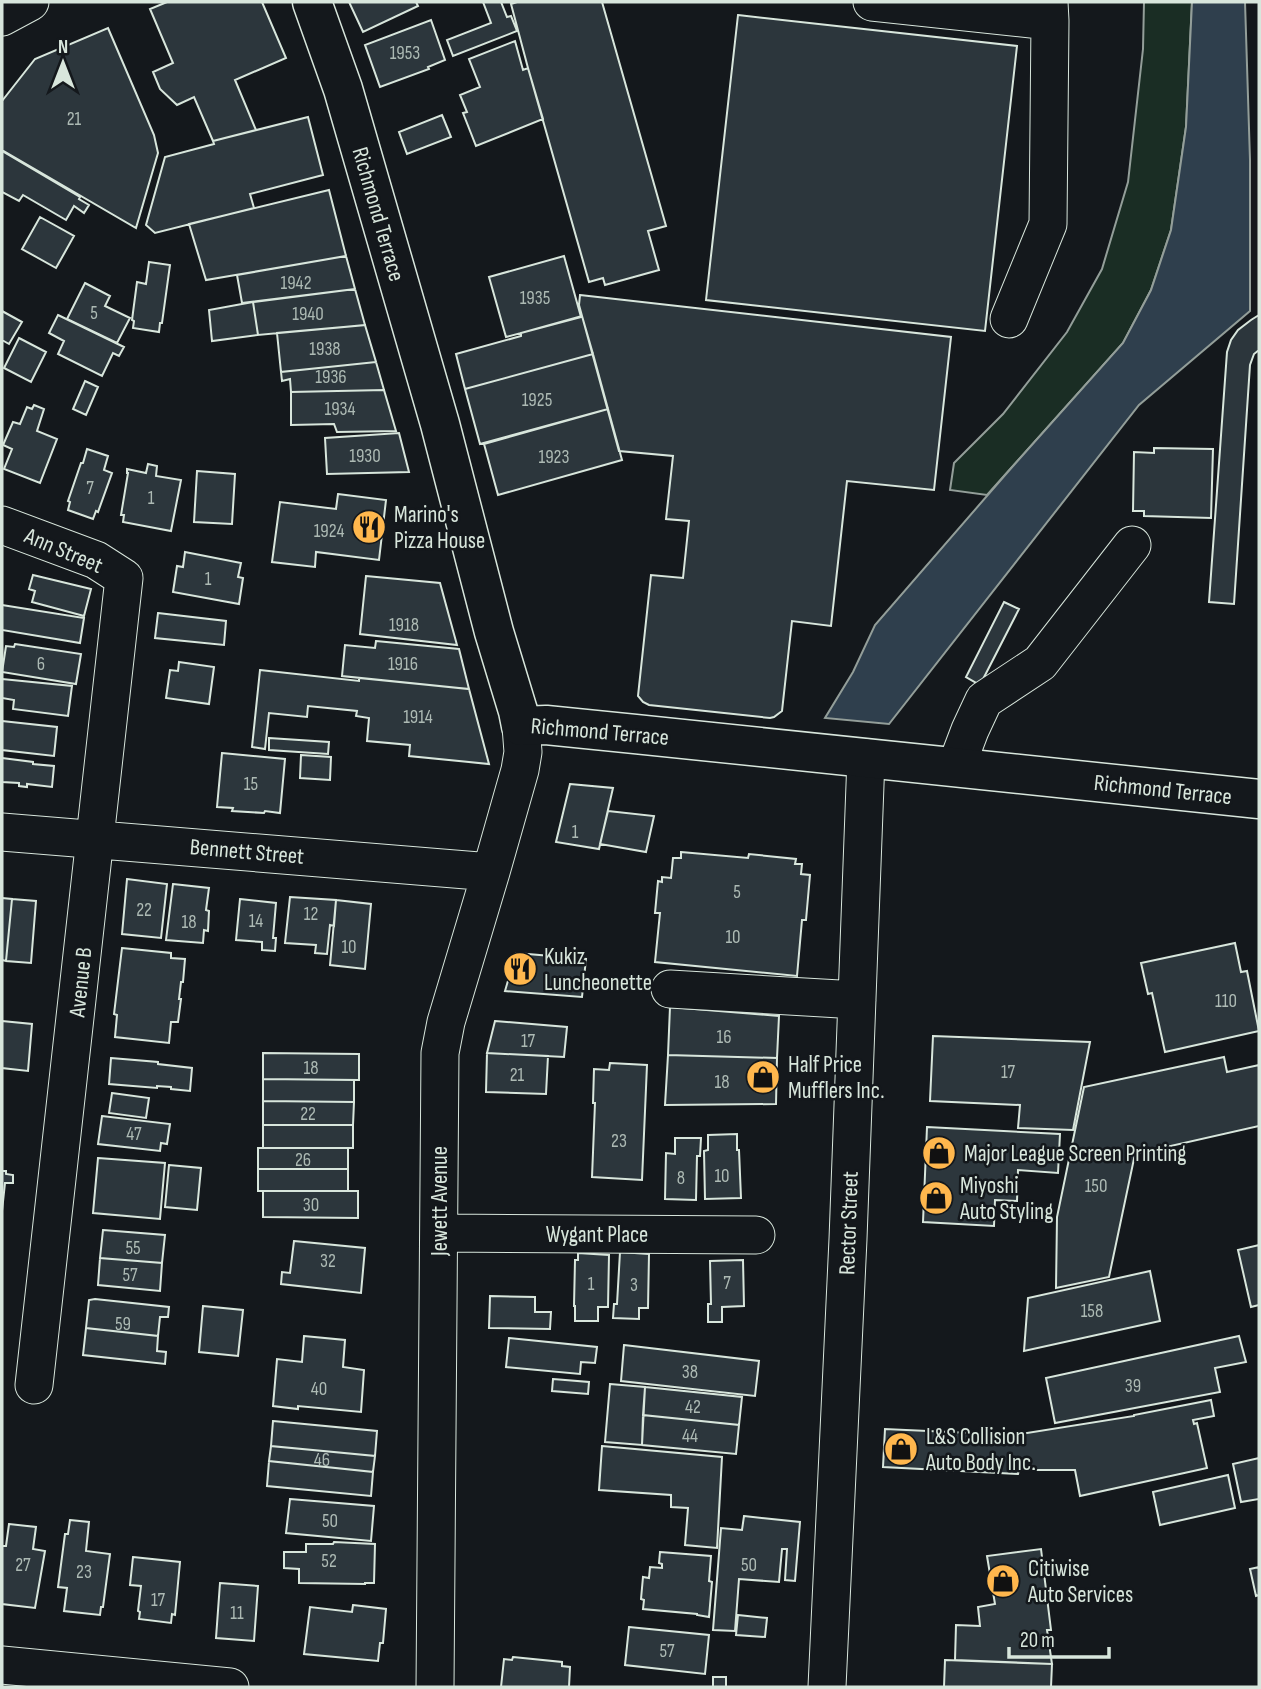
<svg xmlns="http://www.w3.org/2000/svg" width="1261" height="1689" font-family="'Sofia Sans Condensed',sans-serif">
<rect width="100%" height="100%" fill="#14181c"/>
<path fill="#1a2d24" stroke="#939e99" stroke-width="2" d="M1144,2H1192L1186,127L1171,230L1151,290L1123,343L987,495L950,490L954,463L1003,414L1067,332L1102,269L1128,182L1143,49Z"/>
<path fill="#2f3f4d" stroke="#939e99" stroke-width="2" d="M1192,2H1245L1250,160V311L1139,405L889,724L825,718L853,672L875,625L1006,474L1123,343L1151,290L1171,230L1186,127Z"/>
<path fill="#2c363c" stroke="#d8e6dc" stroke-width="2" d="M167,2H262L286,58L235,80L256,130L213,141L194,97L177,105L160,89L153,72L173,63L150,9Z
M349,2H416L418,6L363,32Z
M483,2H501L507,17L511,16L517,31L453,56L447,40L491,23Z
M517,2H602L666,226L648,231L659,270L605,285L603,278L589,282L528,68L511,4Z
M738,15L1017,46L985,331L706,300Z
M431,20L445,60L428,67L429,69L380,87L365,45Z
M108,28L154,135L158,153L136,228L2,150V101L35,59Z
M515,41L523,70L528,68L543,119L476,146L463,113L467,112L460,95L480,87L469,59Z
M442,115L451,137L407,154L399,132Z
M308,117L323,175L250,194L254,208L155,233L146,225L165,157L214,144L213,141Z
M2,151L80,197L79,199L89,205L84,213L74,206L66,220L23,195L19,201L2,192Z
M329,190L346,256L206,280L189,224Z
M40,217L74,236L56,268L22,249Z
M346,256L355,289L242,303L237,275Z
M564,256L581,317L506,337L489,277Z
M149,262L170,265L162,323H160L159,332L133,328L134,321L132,320L137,282L146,284Z
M85,283L110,296L105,306L130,318L117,343L67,319Z
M355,289L365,325L258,335L253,302Z
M580,295L951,337L934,490L847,481L831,626L792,621L782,711L774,717L770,718L649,705L643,702L638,696L651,575L683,578L689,521L666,519L673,456L619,451L579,305Z
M253,302L258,335L212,341L209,310Z
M2,311L22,322L9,344L2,340Z
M58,315L124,347L119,356L113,353L102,376L58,354L64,341L49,333Z
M1259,315V350L1254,354L1250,365L1234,604L1209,602L1227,352L1231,340L1238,330L1251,320Z
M582,316L593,354L465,389L456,354L521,336V333Z
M365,325L376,362L281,372L277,333Z
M19,338L46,352L31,382L4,368Z
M593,354L608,409L480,444L465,389Z
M376,362L384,390L291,392L290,379L282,381L281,372Z
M85,381L98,387L86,415L73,409Z
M384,390L396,431L337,432L334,424L291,425V392Z
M34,405L44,409L37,431L57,439L40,483L4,469L12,449L3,445L13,422L20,424L27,407L32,409Z
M608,409L622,460L498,495L484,444Z
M399,433L409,472L327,474L325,438Z
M1154,448L1213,449L1211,518L1144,516V511H1133L1134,452L1154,453Z
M87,449L108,456L104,470L112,473L98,512L96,511L93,519L68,510L70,502L68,501L81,463H83Z
M148,464L157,466L156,476L181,480L171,531L123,522L124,515H121L128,473H127V469L146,473Z
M197,471L235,474L232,524L194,522Z
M338,494L386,500L379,560L316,552L315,567L272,562L280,502L336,509Z
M185,552L241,563L238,577L243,578L239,604L173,592L177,566L183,567Z
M33,575L91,589L84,616L32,602L35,591L29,589Z
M366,576L440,583L457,645L360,634Z
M1004,602L1019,609L980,685L966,677Z
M2,605L84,618L80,643L2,630Z
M158,613L226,621L224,645L155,638Z
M376,641L459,649L469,689L342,676L345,645L375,648Z
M15,644L81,654L76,684L2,672L6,646L14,647Z
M179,662L214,667L209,704L166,698L170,670L178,671Z
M260,670L359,681V678L469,689L489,764L409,756L410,745L367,741L369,718L356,716L357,711L308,706L307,717L269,713L265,749L252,747Z
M2,679L72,686L68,716L13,709L14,700L2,698Z
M2,721L57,727L54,756L2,750Z
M269,738L329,742L328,754L269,750Z
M222,753L285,759L280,813L265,811L264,813L232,811L233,808L217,807Z
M301,755L331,757L330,780L300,778Z
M2,758L33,762V764L54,766L52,787L27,784V787L19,786V783L2,782Z
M570,784L613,788L599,849L556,842Z
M608,811L654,816L646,852L600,844Z
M681,852L748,858L749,854L796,859L795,864H802L801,874L810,875L806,920H802L797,976L655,962L660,913H655L658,881L662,882V877L671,878L673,858H681Z
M127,879L167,884L161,938L122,934Z
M173,884L209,888L206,910L209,911L208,931L204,930L203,943L166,940Z
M290,897L336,900L334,926L330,925L327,954L315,953L316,945L285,943Z
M2,898L12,899L6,961L2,960Z
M12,899L36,901L31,963L6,961Z
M240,899L276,903L273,938H276L275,951L262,950V942L236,940Z
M336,900L371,904L365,969L330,965Z
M1235,943L1241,972L1247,971L1259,1031L1165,1052L1152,993L1148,994L1141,963Z
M122,948L171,953V958L185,959L183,982H181L179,999H181L178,1022H171L169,1043L115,1037L117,1015L114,1014Z
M516,953L586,959L582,997L505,991Z
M670,1007L779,1016L777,1058L668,1055Z
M2,1021L32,1024L28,1071L2,1068Z
M495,1021L567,1027L564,1057L487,1053Z
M933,1036L1090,1042L1073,1130L1018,1128L1020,1105L930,1101Z
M263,1053L359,1054V1080L263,1079Z
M487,1053L548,1056L546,1094L486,1092Z
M668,1055L777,1058L776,1104L665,1105Z
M1224,1057L1227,1072L1259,1065V1126L1135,1154L1109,1277L1056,1288L1057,1217L1084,1087Z
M111,1058L158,1062V1064L192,1068L190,1091L171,1089V1087L157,1086V1088L109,1084Z
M610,1063L647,1065L642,1180L592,1177L595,1103H593L594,1069L609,1070Z
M263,1079L354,1080V1102L263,1101Z
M112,1093L149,1098L146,1118L109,1113Z
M263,1101L354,1102L353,1125H263Z
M102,1116L170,1124L167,1144L161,1143L160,1151L98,1144Z
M263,1125H353V1148H263Z
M927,1127L1060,1134L1058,1173L1018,1170L1017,1201L995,1200L994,1226L923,1222Z
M737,1134V1150H739L741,1198L705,1199L704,1151L708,1150V1135Z
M675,1138H701L700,1156H697L696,1200L665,1199L666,1153L675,1154Z
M258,1148H348V1169H258Z
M98,1158L165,1163L160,1219L93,1213Z
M169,1165L201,1168L197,1210L165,1207Z
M258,1169H348V1191H258Z
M2,1171H6V1174L13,1175V1183H5L2,1211Z
M263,1191H358V1218L263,1217Z
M103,1230L165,1235L162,1263L100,1258Z
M294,1241L365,1248L361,1293L281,1284L282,1272L290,1273Z
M1259,1245V1305L1251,1307L1238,1250Z
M620,1252L649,1254L648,1308H639V1319L613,1318L614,1304H617Z
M578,1253L609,1255L608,1307H598V1321H575V1306H574L575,1260H578Z
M100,1258L162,1263L160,1291L98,1285Z
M743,1260L744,1306L722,1307V1322H708V1304H711L710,1261Z
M1150,1271L1160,1321L1024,1351L1028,1298Z
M490,1296L535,1297V1312H551L550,1329L489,1328Z
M95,1299L169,1307L168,1317H160L158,1336L86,1328L89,1300Z
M203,1306L243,1310L238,1356L199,1352Z
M86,1328L158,1336L157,1351L166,1352L165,1364L83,1355Z
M304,1336L345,1340L343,1367L364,1370L361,1412L298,1406V1409L273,1406L277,1359L302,1362Z
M1239,1336L1246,1362L1215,1368L1220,1392L1055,1423L1046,1378Z
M509,1338L597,1347L595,1363L581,1362L580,1374L506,1367Z
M624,1345L759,1361L755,1396L621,1381Z
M553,1379L589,1382L588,1394L552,1391Z
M610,1384L645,1387L642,1445L605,1442Z
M645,1387L742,1397L739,1425L643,1415Z
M1211,1400L1214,1416L1193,1420L1194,1424L1197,1423L1207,1468L1080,1496L1075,1470H1019L1018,1474L883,1467L885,1429L1015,1435L1134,1416V1415Z
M643,1415L739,1425L736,1454L642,1445Z
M273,1421L377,1431L375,1456L271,1446Z
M271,1446L375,1456L373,1472L269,1461Z
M602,1446L722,1457L717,1548L685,1545L688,1508L671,1507V1495L599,1490Z
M1259,1458V1499L1241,1502L1233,1464Z
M269,1461L373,1472L371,1496L267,1486Z
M1228,1475L1235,1508L1160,1525L1153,1492Z
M290,1499L374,1506L371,1541L286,1533Z
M744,1516L800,1522L795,1581L785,1580L787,1549H782L779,1582L739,1579L735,1631L713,1630L721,1528L742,1530Z
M70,1520L89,1522L86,1551L110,1554L103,1607H101L100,1615L64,1611L67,1588L58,1587L65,1534H68Z
M9,1524L36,1527L33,1549L45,1551L35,1608L2,1604V1546H6Z
M334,1542L375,1544L374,1583H365V1584L299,1583V1569L284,1568V1552H306V1544H333Z
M1041,1549L1051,1630H1047L1052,1664L955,1660L956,1625L980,1626L978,1607L995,1604L987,1556Z
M660,1552L711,1556L709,1581L712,1582L709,1617L697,1615V1614L643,1609L644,1600L641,1599L643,1577L649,1578L650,1567L662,1568V1564L659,1563Z
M133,1557L180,1562L175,1615L172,1614L171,1623L139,1619L140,1612L138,1611L141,1586L130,1585Z
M1259,1567V1595L1256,1596L1250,1569Z
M220,1583L258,1586L254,1641L216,1638Z
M353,1605L386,1609L383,1643H380L378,1661L304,1654L310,1607L352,1612Z
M738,1615L767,1618L765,1637L736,1635Z
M629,1627L709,1635L705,1674L625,1665Z
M513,1657L562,1662V1666L570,1667L569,1687H501L504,1659L512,1660Z
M945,1660L1052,1664L1051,1687H944Z
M713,1677H726V1687H713Z"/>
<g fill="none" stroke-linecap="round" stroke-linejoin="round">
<g stroke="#d8e6dc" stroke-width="39">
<path id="minor" d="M872,2L1050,21
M2,17L30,2
M1009,319L1048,224L1050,21L1049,2
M2,525L96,560L124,578L34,1385
M956,767L970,730L984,700L1040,663L1132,545
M2,832L491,872
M670,989L857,1000
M439,1233L756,1235
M2,1665L230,1687
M435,1687L440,1053L446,1022L491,872L520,770L523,752L521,726
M827,1687L848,1239L866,758"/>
</g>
<g stroke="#d8e6dc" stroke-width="41">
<path id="major" d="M312,2L343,89L440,424L494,632L518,711L521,726L546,725L635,734L1259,799"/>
</g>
<use href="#minor" stroke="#14181c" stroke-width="37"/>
<use href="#major" stroke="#14181c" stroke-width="38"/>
</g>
<defs>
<g id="restaurant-disc" transform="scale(1.75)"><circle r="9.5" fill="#ffb74d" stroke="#14181c"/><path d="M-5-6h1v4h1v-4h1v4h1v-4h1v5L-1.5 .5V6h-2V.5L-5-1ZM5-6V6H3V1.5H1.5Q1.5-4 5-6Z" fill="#111"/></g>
<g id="shop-disc" transform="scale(1.75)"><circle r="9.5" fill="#ffb74d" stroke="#14181c"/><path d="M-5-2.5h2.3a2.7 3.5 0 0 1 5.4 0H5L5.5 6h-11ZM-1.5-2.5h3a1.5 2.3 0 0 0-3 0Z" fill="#111"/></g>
</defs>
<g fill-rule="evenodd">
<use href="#restaurant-disc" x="369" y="527"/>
<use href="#restaurant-disc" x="520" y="969"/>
<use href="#shop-disc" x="763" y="1077"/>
<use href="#shop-disc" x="939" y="1153"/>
<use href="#shop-disc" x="936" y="1198"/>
<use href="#shop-disc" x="901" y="1449"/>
<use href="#shop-disc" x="1003" y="1581"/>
</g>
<g text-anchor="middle" stroke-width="5" stroke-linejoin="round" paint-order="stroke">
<g font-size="19" fill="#adbab4">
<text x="405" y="59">1953</text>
<text x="74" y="125">21</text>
<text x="296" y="289">1942</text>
<text x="535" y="304">1935</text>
<text x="94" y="319">5</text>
<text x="308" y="320">1940</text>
<text x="325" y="355">1938</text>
<text x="331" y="383">1936</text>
<text x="537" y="406">1925</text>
<text x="340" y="415">1934</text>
<text x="365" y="462">1930</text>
<text x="554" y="463">1923</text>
<text x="90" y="494">7</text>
<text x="151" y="504">1</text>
<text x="329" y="537">1924</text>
<text x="208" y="585">1</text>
<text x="404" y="631">1918</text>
<text x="41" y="670">6</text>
<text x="403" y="670">1916</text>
<text x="418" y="723">1914</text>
<text x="251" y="790">15</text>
<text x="575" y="838">1</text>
<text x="737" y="898">5</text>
<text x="144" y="916">22</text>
<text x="311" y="920">12</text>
<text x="256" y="927">14</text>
<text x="189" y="928">18</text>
<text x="733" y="943">10</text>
<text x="349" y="953">10</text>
<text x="1226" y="1007">110</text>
<text x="724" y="1043">16</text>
<text x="528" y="1047">17</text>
<text x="311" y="1074">18</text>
<text x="1008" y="1078">17</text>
<text x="517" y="1081">21</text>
<text x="722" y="1088">18</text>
<text x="308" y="1120">22</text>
<text x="134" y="1140">47</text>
<text x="619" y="1147">23</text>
<text x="303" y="1166">26</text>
<text x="722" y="1182">10</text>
<text x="681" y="1184">8</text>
<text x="1096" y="1192">150</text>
<text x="311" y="1211">30</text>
<text x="133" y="1254">55</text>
<text x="328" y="1267">32</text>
<text x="130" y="1281">57</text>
<text x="727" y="1289">7</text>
<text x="591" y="1290">1</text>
<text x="634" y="1291">3</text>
<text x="1092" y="1317">158</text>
<text x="123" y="1330">59</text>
<text x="690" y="1378">38</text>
<text x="1133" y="1392">39</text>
<text x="319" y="1395">40</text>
<text x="693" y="1413">42</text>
<text x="690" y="1442">44</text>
<text x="322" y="1466">46</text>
<text x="330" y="1527">50</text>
<text x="329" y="1567">52</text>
<text x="23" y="1571">27</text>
<text x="749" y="1571">50</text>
<text x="84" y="1578">23</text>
<text x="158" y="1606">17</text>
<text x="237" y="1619">11</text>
<text x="667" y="1657">57</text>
</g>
<g font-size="23" fill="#d8e6dc" stroke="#14181c">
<text transform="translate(379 214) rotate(74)" y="8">Richmond Terrace</text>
<text transform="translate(64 550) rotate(23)" y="8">Ann Street</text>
<text transform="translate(600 731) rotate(5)" y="8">Richmond Terrace</text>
<text transform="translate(1163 789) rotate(6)" y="8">Richmond Terrace</text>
<text transform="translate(247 851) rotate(5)" y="8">Bennett Street</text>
<text transform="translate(80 982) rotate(-84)" y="8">Avenue B</text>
<text transform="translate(439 1201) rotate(-90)" y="8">Jewett Avenue</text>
<text transform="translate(848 1223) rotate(-88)" y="8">Rector Street</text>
<text x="597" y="1242">Wygant Place</text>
</g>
<g font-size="23" fill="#d8e6dc" stroke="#14181c" text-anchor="start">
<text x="394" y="522">Marino's<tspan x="394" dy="26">Pizza House</tspan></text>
<text x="544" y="964">Kukiz<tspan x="544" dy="26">Luncheonette</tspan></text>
<text x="788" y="1072">Half Price<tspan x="788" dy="26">Mufflers Inc.</tspan></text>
<text x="964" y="1161">Major League Screen Printing</text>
<text x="960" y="1193">Miyoshi<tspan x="960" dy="26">Auto Styling</tspan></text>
<text x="926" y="1444">L&amp;S Collision<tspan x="926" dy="26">Auto Body Inc.</tspan></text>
<text x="1028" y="1576">Citiwise<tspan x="1028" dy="26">Auto Services</tspan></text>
</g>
</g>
<rect width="1261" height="1689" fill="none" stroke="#d8e6dc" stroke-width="7"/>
<g transform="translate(63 63)" stroke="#14181c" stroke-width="5" paint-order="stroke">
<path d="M0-5L12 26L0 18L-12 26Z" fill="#d8e6dc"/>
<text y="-10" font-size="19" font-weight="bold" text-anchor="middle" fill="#d8e6dc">N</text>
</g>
<path d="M1009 1647v10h100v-10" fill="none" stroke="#d8e6dc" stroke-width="3.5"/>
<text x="1020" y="1647" font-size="21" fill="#d8e6dc" stroke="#14181c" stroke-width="5" paint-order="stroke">20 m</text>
</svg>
